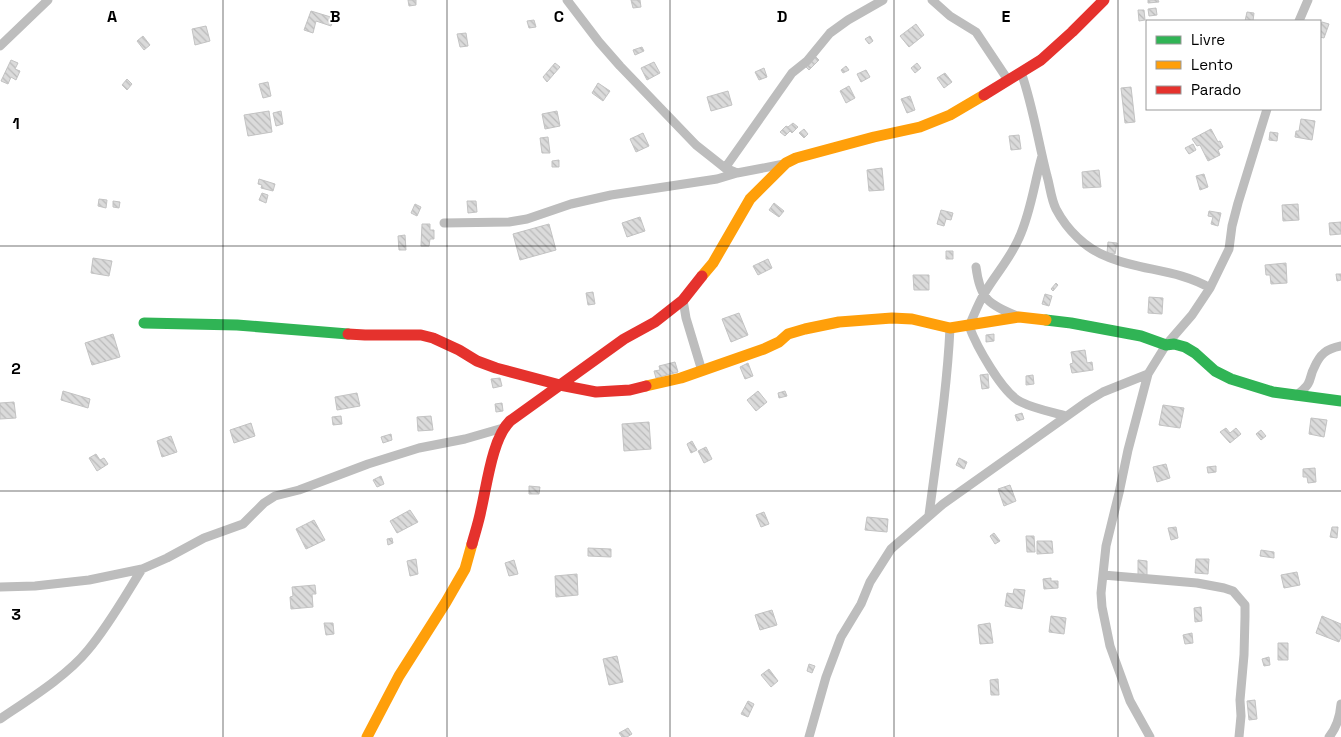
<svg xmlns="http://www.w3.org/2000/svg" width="1341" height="737" font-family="'Space Grotesk',sans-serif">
<defs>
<pattern id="building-back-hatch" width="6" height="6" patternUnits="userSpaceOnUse" patternTransform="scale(1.25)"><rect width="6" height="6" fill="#dbdbdb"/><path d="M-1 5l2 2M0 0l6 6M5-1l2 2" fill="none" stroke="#bababa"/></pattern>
</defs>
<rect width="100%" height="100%" fill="#fff"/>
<path fill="url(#building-back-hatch)" stroke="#c3c3c3" d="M408,0H416V5L409,6Z
M631,0H640L641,7L633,8Z
M1148,0H1158L1159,2L1148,3Z
M1156,8L1157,15L1149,16L1148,9Z
M1138,10H1144L1145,20L1139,21Z
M311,11L334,18L331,26L316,21L313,33L304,30Z
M1247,12L1254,13L1253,21H1245Z
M534,20L536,27L529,28L527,21Z
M1322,22L1329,24L1324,38L1320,37V27Z
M916,24L924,35L909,47L900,36Z
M206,26L210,41L195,45L192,29Z
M466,33L468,46L460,47L457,34Z
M143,36L150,45L144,50L137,41Z
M870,36L873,41L869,44L865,39Z
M642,47L644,51L635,55L633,50Z
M814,55L819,60L809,70L804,65Z
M11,60L18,63L15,69L20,71L16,80L11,77L8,84L1,81Z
M654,62L660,73L647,80L641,68Z
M555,63L560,67L547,82L543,77Z
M917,63L921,68L915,73L911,68Z
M846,66L849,70L843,73L841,70Z
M764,68L767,77L759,80L755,72Z
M866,70L870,77L861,82L857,74Z
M945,73L952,82L944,88L937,78Z
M127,79L132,84L127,90L122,85Z
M268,82L271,96L263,98L259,84Z
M598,83L610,91L603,101L592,93Z
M849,86L855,98L846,103L840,91Z
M1131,87L1135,122L1125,123L1121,88Z
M728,91L732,105L711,111L707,97Z
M910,96L915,110L907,113L901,99Z
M269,111L272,132L248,136L244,115Z
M281,111L283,124L276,126L273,113Z
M557,111L560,126L545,129L542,114Z
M1301,119L1315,121L1312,140L1295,137L1296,131H1299Z
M793,123L798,127L792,133L790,131L785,136L780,132L786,126L788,127Z
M804,129L808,134L804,138L799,133Z
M1211,129L1218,142L1220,141L1223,147L1218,150L1220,155L1208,161L1200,145L1197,146L1192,139Z
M1270,132L1278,133L1277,141L1269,140Z
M643,133L649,146L636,152L630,139Z
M1019,135L1021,149L1011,150L1009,136Z
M548,137L550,153H542L540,138Z
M1193,144L1196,150L1189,154L1185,148Z
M559,160V167H552V161Z
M882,168L884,190L869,191L867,170Z
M1099,170L1101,187L1083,188L1082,172Z
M1204,174L1208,187L1200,190L1196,176Z
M259,179L275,184L273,191L261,188L262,185L258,184Z
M262,193L268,195L266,203L259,200Z
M99,199L107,200L106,208L98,206Z
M113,201L120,202L119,208L113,207Z
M467,201H476L477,212L468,213Z
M774,203L784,211L779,217L769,210Z
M415,204L421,207L417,216L411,213Z
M1298,204L1299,220L1283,221L1282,205Z
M941,210L953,213L951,220L946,219L944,226L937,224Z
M1209,211L1221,213L1218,226L1211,224L1213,217L1208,216Z
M640,217L645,231L627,237L622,223Z
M1341,222V234L1330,235L1329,223Z
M422,224H430V230H434V239H430L429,246H421Z
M549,224L556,250L520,260L513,234Z
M405,235L406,250H399L398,236Z
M1108,242L1117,243L1115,254L1107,253Z
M946,251H953V259H946Z
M93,258L112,261L109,276L91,273Z
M768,259L772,268L758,275L753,266Z
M1286,263L1287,283L1271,284L1270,275H1266L1265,265Z
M1336,274H1341V280L1337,281Z
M913,275H929V290H914Z
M1056,283L1058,285L1053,291L1051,289Z
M593,292L595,304L588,305L586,293Z
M1045,294L1052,296L1049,306L1042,304Z
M1149,297L1163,298L1162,314L1148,313Z
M739,313L748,335L731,342L722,319Z
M113,334L120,357L92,365L85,343Z
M994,334V341L986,342V335Z
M1085,350L1087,363L1092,362L1093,370L1072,373L1070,364L1073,363L1071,352Z
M675,362L678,372L656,378L654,371L660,370L659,366Z
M748,363L753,376L745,379L740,367Z
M988,374L989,388L982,389L980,375Z
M1033,375L1034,384L1026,385V376Z
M500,378L502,386L493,388L491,379Z
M63,391L90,399L88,408L61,400Z
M758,391L767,402L756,411L747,400Z
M785,391L787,396L779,398L778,393Z
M357,393L360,406L337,410L335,397Z
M14,402L16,418L0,419V403Z
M502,403L503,411L496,412L495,404Z
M1163,405L1184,408L1180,428L1159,425Z
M1022,413L1024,419L1017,421L1015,415Z
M341,416L342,424L333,425L332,417Z
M431,416L433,430L418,431L417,417Z
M1311,418L1327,420L1324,437L1309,434Z
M649,422L651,449L624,451L622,424Z
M251,423L255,436L234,443L230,430Z
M1226,428L1230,433L1236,428L1241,434L1230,443L1220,432Z
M1261,430L1266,436L1261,440L1256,434Z
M391,434L392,440L383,443L381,437Z
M171,436L177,452L162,457L157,441Z
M692,441L697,450L691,453L687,444Z
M706,447L712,459L704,463L698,451Z
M96,454L100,460L104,458L108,464L97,471L89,458Z
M959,458L967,462L964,469L956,465Z
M1166,464L1170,478L1157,482L1153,467Z
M1216,466V472L1208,473L1207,467Z
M1315,468L1316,482L1308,483L1307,477H1303V469Z
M381,476L384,484L377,487L373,480Z
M1010,485L1016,501L1004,506L998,489Z
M529,486L540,487L539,494H529Z
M410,510L418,522L397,533L390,521Z
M764,512L769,524L761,527L756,515Z
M867,517L888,519L887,532L865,530Z
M314,520L325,540L306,549L296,529Z
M1176,527L1178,538L1171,540L1168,528Z
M1332,527H1338L1337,538L1330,537Z
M994,533L1000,541L995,544L990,536Z
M1026,536H1034L1035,552H1027Z
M392,538L393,543L388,545L387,539Z
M1037,541H1052L1053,553L1037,554Z
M588,548L611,549V557L588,556Z
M1261,550L1274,552V558L1260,556Z
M416,559L418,574L410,576L407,561Z
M1196,559H1209L1208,574L1195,573Z
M514,560L518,574L509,576L505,563Z
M1138,560L1147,561V575H1138Z
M1297,572L1300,585L1284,588L1281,575Z
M577,574L578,595L556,597L555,576Z
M1051,578V581H1058V588L1044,589L1043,579Z
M315,585L316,594H312L313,607L291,609L290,597L293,596L292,587Z
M1014,589L1025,590L1022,609L1005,606L1007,593L1013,594Z
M1201,607L1202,621L1195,622L1194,608Z
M772,610L777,625L760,630L755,615Z
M1051,616L1066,618L1064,634L1049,632Z
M1322,616L1341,624V637L1339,642L1316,633Z
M324,623H333L334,634L326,635Z
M990,623L993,643L980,644L978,625Z
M1192,633L1193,643L1185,644L1183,635Z
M1278,643H1288V660H1278Z
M617,656L623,682L609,685L603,659Z
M1269,657L1270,665L1264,666L1262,659Z
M809,664L815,666L812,673L807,671Z
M769,669L778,681L771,687L761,675Z
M998,679L999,695H991L990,680Z
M1255,700L1257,719L1249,720L1247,701Z
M748,701L754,704L748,717L741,714Z
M628,728L632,734L627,737H622L619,733Z"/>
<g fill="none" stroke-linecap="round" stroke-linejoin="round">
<path stroke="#bdbdbd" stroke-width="9" d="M567,0L599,42L620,66L696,145L715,160L725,168L737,173L784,164
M932,0L950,16L976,32L1008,80
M1299,21L1308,0
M0,46L48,0
M1021,72C1033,106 1038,141 1047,176C1050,186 1051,199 1056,209C1067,230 1086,249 1108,257C1141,271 1178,269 1210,288
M1042,156C1034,184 1031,212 1019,238C1010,259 995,275 984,294C978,304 974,315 969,326C976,345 1002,393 1021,402C1035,409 1052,412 1066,416
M725,168L792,73L807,61L830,33L848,20L883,0
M444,223L509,222L527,219L571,204L611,195L717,179L737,173
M976,267C980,299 988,304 1017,316
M683,300L686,318L702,371
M1296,396C1300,392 1305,389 1308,384C1311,379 1311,373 1314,368C1320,354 1326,349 1341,346
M929,515C937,453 947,391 950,328
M1103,575L1197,583L1224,588L1233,591L1245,605V617L1244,655L1240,700L1241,716L1239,737
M0,587L35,586L89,580L142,569L167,558L204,538L243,524L264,503L275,496L299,490L368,464L419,448L465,439L503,428
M0,719C28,700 67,676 88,650C109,625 125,596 142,569
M809,737L826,677L841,637L861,604L870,582L891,549L943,504L1088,401L1103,392L1148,374
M1150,737L1130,701L1110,646L1102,607L1101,593L1106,546L1119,493L1128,450L1148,374L1166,345L1192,315L1210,288L1229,249L1232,226L1238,203L1267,109
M1329,737C1337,727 1340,716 1341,704"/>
<path stroke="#30b455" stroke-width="11" d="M1046,320L1071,323L1141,336L1166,345L1174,344L1185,347L1195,353L1215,371L1231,379L1273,392L1341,401
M144,323L237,325L348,334"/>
<path stroke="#ff9f0a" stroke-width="11" d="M702,276L713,263L750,199L786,163L796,158L874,137L920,127L950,115L984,95
M646,386L681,378L764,349L779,342L788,334L805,329L839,322L892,318L912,319L950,328L1019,317L1046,320
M367,737L399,676L446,602L465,569L472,544"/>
<path stroke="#e5322d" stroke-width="11" d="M984,95L1041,60L1072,32L1104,0
M348,334L365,335H421L433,338L459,350L477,361L496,368L560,385L596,392L630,390L646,386
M472,544C475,533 479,521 481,510C487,485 492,439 510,421L624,339L655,322L683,300L702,276"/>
</g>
<path fill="none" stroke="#000" stroke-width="1" stroke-opacity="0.55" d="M223,0V737M447,0V737M670,0V737M894,0V737M1118,0V737M0,246H1341M0,491H1341"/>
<g font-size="16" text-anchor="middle" font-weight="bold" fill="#000" stroke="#fff" stroke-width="4" stroke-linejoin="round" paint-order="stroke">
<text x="112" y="22">A</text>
<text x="335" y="22">B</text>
<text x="559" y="22">C</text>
<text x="782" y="22">D</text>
<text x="1006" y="22">E</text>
<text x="16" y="129">1</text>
<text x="16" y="374">2</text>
<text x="16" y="620">3</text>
</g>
<rect x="1146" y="20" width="175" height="90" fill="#ffffff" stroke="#999999"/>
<rect x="1156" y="36" width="25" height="8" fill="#30b455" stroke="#999999"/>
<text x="1191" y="45" font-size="15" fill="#000000">Livre</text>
<rect x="1156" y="61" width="25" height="8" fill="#ff9f0a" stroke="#999999"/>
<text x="1191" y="70" font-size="15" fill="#000000">Lento</text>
<rect x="1156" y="86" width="25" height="8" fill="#e5322d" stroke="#999999"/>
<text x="1191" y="95" font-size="15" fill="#000000">Parado</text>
</svg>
